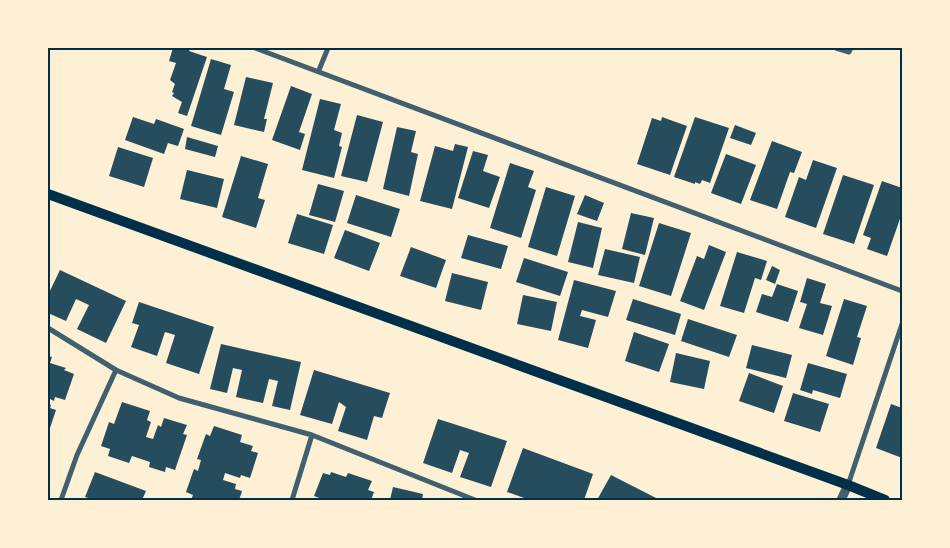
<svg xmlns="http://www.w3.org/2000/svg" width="950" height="548" font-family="'Varela Round',sans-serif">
<rect width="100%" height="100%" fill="#fdf0d5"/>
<path fill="#264d5e" d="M173,48H190L189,51L207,57L187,116L178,113L182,102L172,96L174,93L172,92L175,84L170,80L176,63L169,61Z
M211,59L231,65L224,89L234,92L221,135L191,126Z
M246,77L273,83L264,119H267L264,132L234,125Z
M291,86L312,94L299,132L305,134L300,150L272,140Z
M320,99L341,104L334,130L342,133L339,146L342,147L334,178L302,170Z
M357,115L383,122L367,182L341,176Z
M133,117L154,124L156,119L184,129L178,146L168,143L164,154L125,140Z
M662,117L687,126L670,175L637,164L652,118L661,121Z
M695,117L729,128L710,183L702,180L700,184L695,182V184L674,177Z
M735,125L756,133L751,145L730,138Z
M397,127L416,131L411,152L418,154L409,196L383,189Z
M187,137L218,146L215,157L185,149Z
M772,141L802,152L794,173L790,172L777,209L750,200Z
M455,144L468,147L452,209L420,201L435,146L453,151Z
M118,147L153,158L144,187L109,176Z
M473,151L488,155L483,171L500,177L489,208L458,198Z
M726,154L756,165L741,204L711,193Z
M241,156L268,164L258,198L265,200L256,228L222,217Z
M813,160L837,168L816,228L785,217L799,177L806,180Z
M510,163L534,171L528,187L536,190L521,238L490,228Z
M187,170L224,179L217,208L180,199Z
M843,175L874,185L854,244L823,234Z
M882,181L902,188V213L887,256L867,249L871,238L863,235Z
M318,184L344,191L335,222L309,215Z
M546,187L575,196L557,256L528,247Z
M356,195L400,209L391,237L347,223Z
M585,195L604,203L597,221L577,214Z
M631,213L654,218L645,255L622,249Z
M297,214L333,225L324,254L288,243Z
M578,222L602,228L593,268L568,262Z
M659,223L691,233L671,296L639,286Z
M345,230L380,243L369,271L334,258Z
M468,235L508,246L501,269L461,258Z
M709,245L726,252L704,310L680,301L697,256L704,259Z
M411,247L446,260L436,288L400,276Z
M605,249L640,257L634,283L598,275Z
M737,252L767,261L761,280L755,278L744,313L720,306Z
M524,258L568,272L560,296L516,282Z
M772,266L780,270L775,284L766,280Z
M60,270L126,301L106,343L77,329L89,305L76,299L66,321L48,313V295Z
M452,273L488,282L481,310L445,301Z
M807,278L826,284L820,303L832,306L823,335L799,328L807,304L800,302Z
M574,280L616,291L608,317L582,310L580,316L596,320L588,348L558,340Z
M777,284L798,291L788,322L756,312L762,294L772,297Z
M523,295L557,302L551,331L517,324Z
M633,299L681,314L675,335L626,320Z
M844,299L867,306L857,337L861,338L853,365L826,356Z
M139,302L214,327L199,374L166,363L175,335L165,332L157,356L131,347L139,325L132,323Z
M688,319L737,335L729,357L681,341Z
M634,332L669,344L659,372L625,361Z
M221,344L301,362L290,410L272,406L278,381L269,379L263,403L236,397L242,370L233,368L227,393L210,389Z
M752,345L792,355L786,378L746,368Z
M676,353L710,361L704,389L670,382Z
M48,356L52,357L50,363L66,368L64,370L74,374L65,400L55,397L54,401L48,398Z
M808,363L847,374L840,398L813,390L812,394L800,390Z
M314,370L390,393L382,418L374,416L367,440L338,431L346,407L339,402L332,424L300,415Z
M749,373L783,386L774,413L739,401Z
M793,393L829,404L820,432L784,421Z
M122,402L150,411L147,420L151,422L146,437L153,439L158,425L161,427L164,418L187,425L183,434L187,435L175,470L166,467L165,472L149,467L150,462L132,456L129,463L108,456L110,449L101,446L109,422L114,424Z
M48,404L51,405L50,408L56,410L48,434Z
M891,404L902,408V458L876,448Z
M438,419L507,441L491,487L460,477L469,453L460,450L452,473L423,463Z
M214,426L242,435L240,442L253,446L251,451L258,453L250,478L241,475L240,478L225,473L223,480L236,484L235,489L242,491L239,500H191L193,495L186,492L194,469L198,471L201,460L197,459L206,434L210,436Z
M523,448L593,474L584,500H530L507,492Z
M95,472L146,491L142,500H95L85,497Z
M331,472L346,477L348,473L372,481L368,490L374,492L371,500H325L314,496L323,473L330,475Z
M611,475L660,500H597Z
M393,487L423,494L422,500H390Z"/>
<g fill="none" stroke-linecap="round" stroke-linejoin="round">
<path stroke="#3f606c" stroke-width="5" d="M255,48L902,291
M836,48L849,52L851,48
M319,70L328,48
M48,328L116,370L179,398L312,435L475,500
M848,485L902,324
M61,500L77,455L116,370
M292,500L312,435"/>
<path stroke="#3f606c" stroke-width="9" d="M841,500L848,485"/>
<path stroke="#003049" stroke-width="10" d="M48,194L848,485L885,500"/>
</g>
<rect width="950" height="548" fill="none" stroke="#fdf0d5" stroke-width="98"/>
<rect x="49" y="49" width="852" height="450" fill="none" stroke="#003049" stroke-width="2"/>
</svg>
